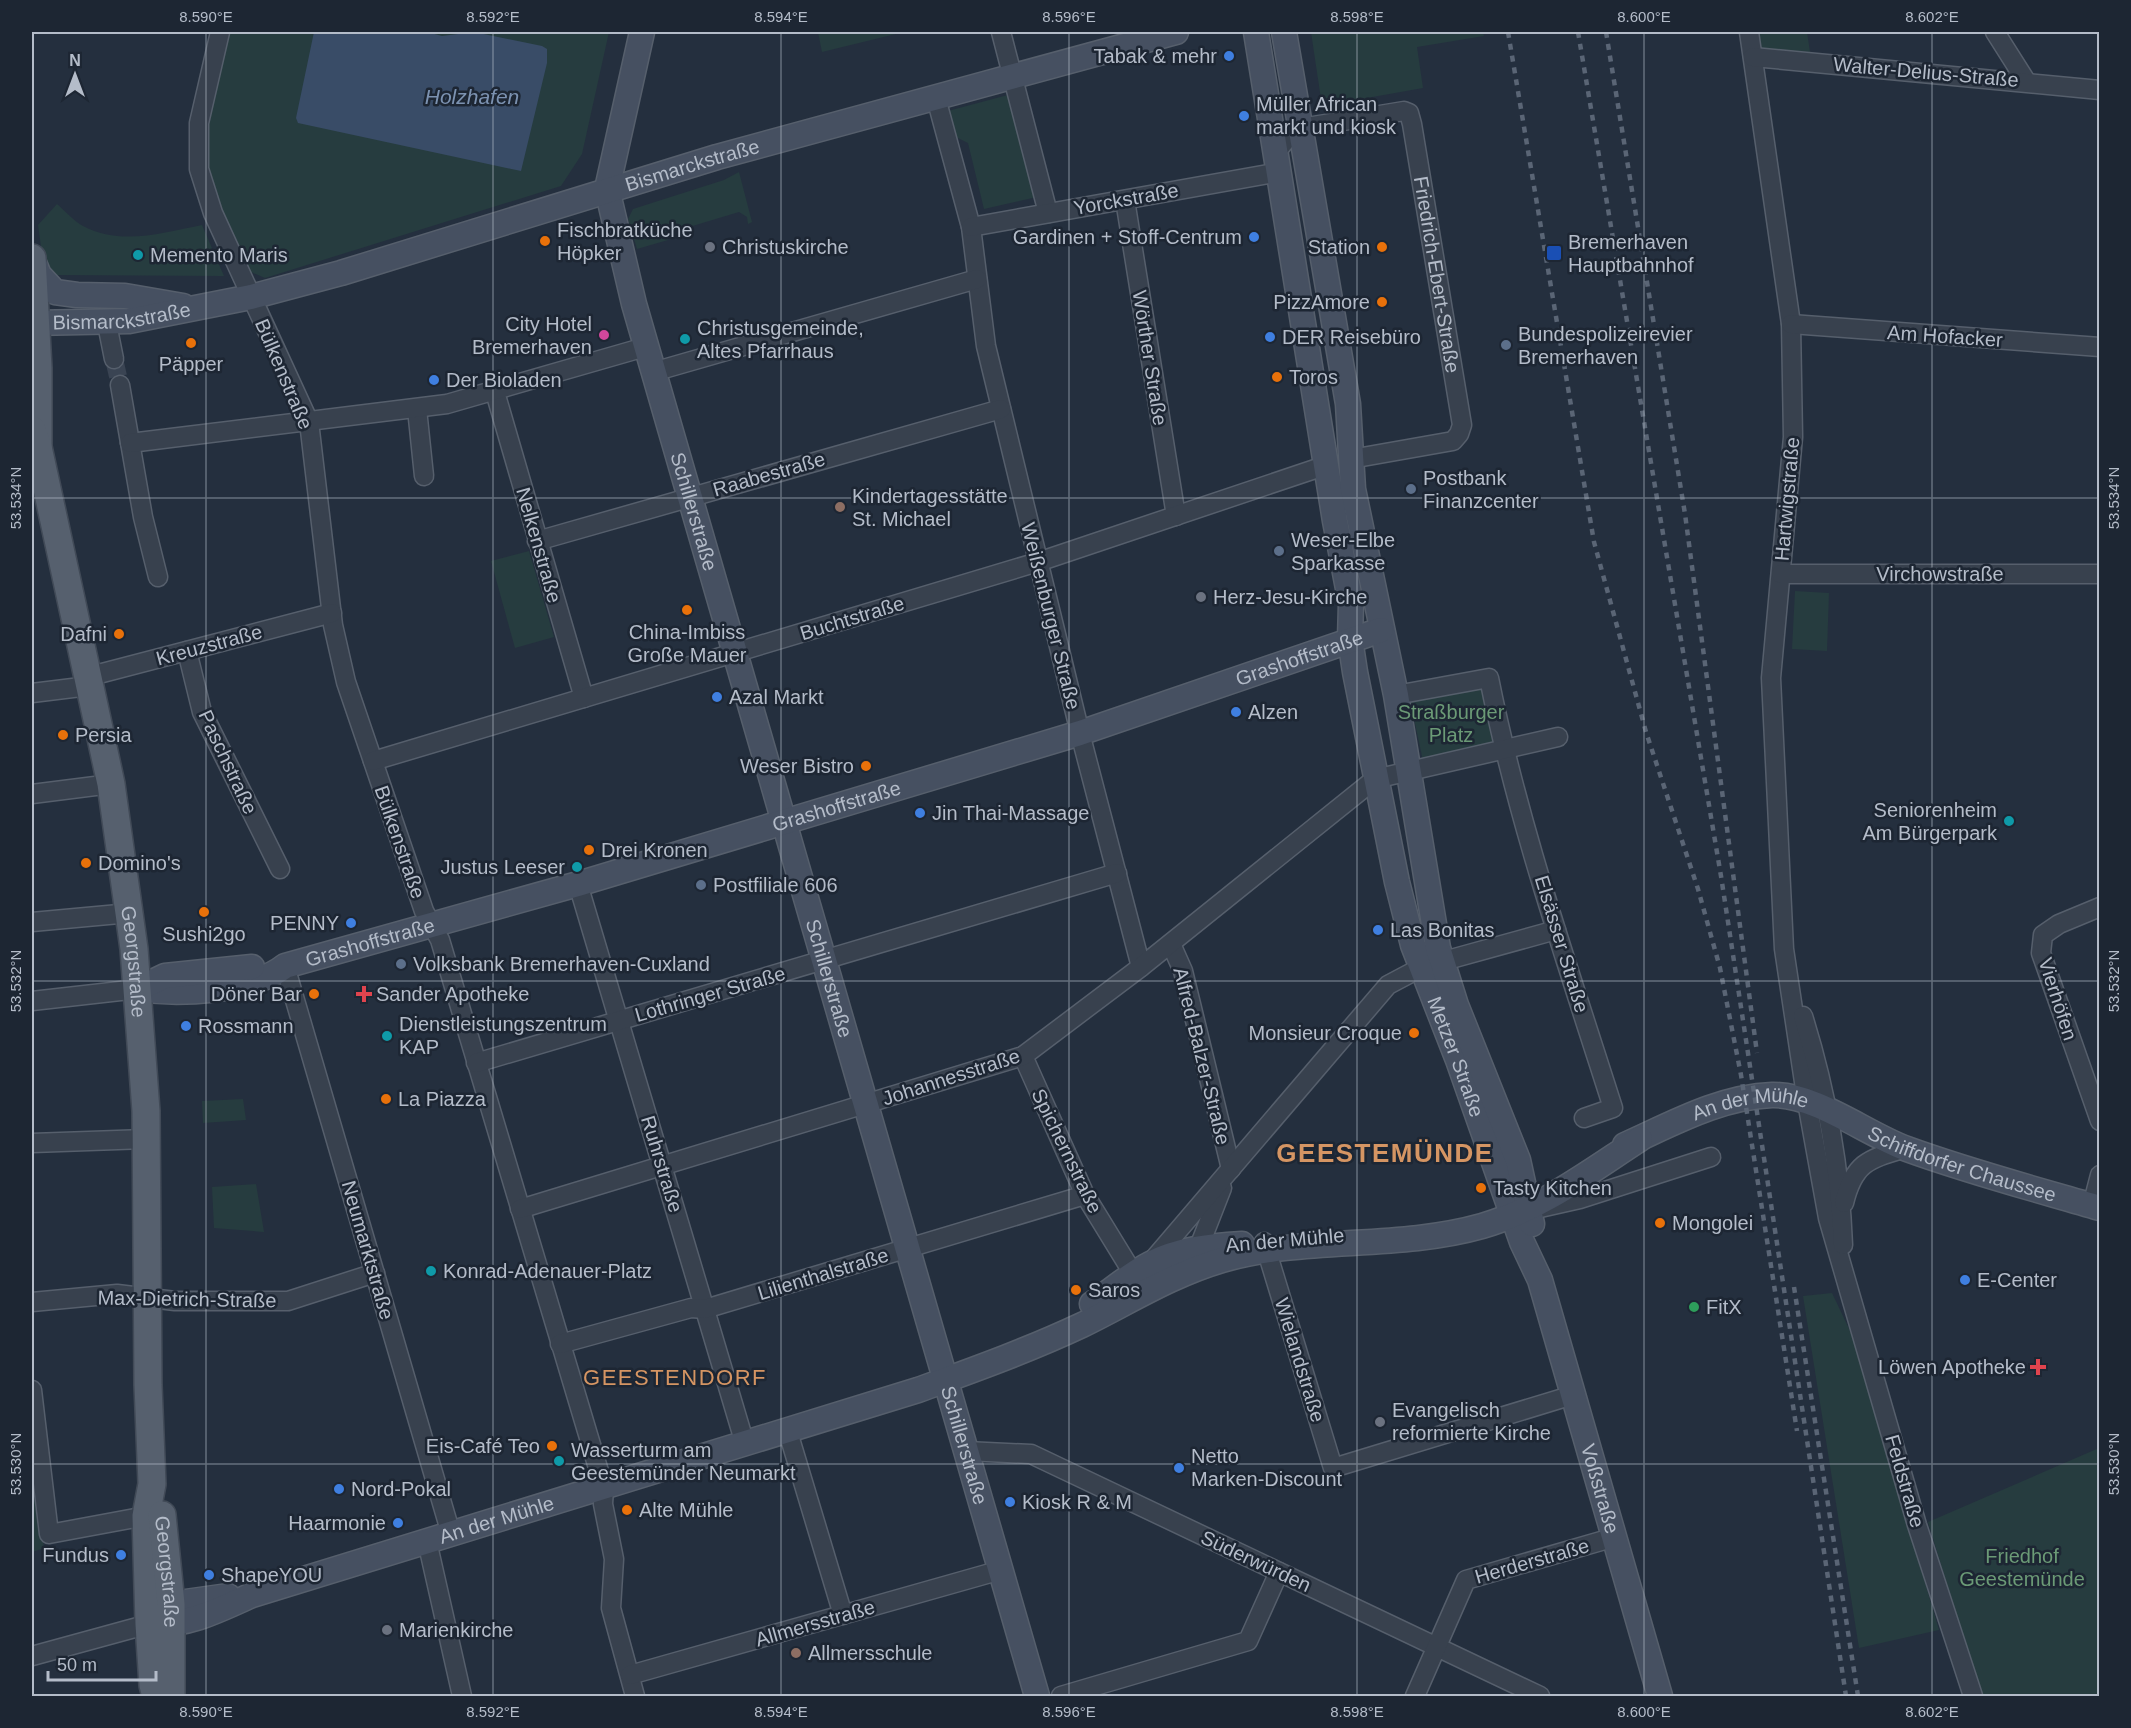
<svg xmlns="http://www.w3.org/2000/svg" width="2131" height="1728" font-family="Arial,sans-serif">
<rect width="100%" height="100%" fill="#242f3e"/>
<path fill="#263c3f" d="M225,32H609L582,154L561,186L265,278L251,272C237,244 209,199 204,168C198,129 216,70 225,32Z
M818,32H904L822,52Z
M1311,32H1483L1484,36L1417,47L1423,88L1322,106Z
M1759,32H1807L1810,52L1762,50Z
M1008,95L1037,197L984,209L968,143L954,136L948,111Z
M739,172L752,222L748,224L747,217L739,212L666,234L668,240L637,249L628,219L633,209L724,180Z
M57,204C65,211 74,221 83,226C121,246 162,233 202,225L224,276L54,275L43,261L38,225Z
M529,551L554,637L515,648L491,561Z
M1795,591L1829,593L1827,651L1792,649Z
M1484,687L1495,742L1423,761L1410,700Z
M243,1099L246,1120L203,1123L202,1101Z
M256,1184L264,1232L214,1228L212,1187Z
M1832,1293L1853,1337L1939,1630L1859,1648L1803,1296Z
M2099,1448V1696H1981L1928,1522Z
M34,1496L38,1529L45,1548L32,1552V1497Z"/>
<path fill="#394c67" d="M314,32H427L442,36L474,32L542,46L547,49V63L521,171L298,123L296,118Z"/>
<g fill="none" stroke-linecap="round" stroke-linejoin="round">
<path stroke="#3a4453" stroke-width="18" stroke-dasharray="18 9" stroke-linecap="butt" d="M114,359L120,385"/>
<g stroke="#565f6c" stroke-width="21">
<g id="street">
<path d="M220,32L199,123V169L213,213L309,422L333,625L346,682L424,911L440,940L604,1488L603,1504L614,1559L611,1608L635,1696"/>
<path d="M1001,32L1048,213"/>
<path d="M1749,32L1791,324L1793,437L1771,678L1784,949L1807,1102L1828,1218L1917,1525L1973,1696"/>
<path d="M1995,32L2026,81"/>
<path d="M1753,57L2100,90"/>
<path d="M936,98L971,227L986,346L1080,733L1141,967"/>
<path id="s1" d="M1276,152L1291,134L1301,128L1404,111L1409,113L1412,124L1462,425L1459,434L1453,441L1351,459"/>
<path d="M1125,200L1176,516"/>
<path d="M971,227L1280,172"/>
<path d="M107,324L114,359"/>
<path d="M1791,324L2100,347"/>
<path d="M653,372L977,279"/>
<path d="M120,385L143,517L158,577"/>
<path d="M495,392L584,698"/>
<path d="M417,409L424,476"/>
<path d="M130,443L447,404L645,347"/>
<path d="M537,541L1001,409"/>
<path d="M1781,574H2100"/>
<path d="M187,651L202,712L280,869"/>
<path d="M87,677L332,613"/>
<path d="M32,693L89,686"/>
<path d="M1396,695L1489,678C1518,824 1568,966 1613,1108L1584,1118"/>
<path d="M373,761L1038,562L1327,465"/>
<path d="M32,794L111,784"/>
<path d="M578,884L745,1444"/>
<path d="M2100,907L2059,924L2043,935L2041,953L2100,1121"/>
<path d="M32,922L130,913"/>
<path d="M1171,944L1183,971L1231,1169"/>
<path d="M285,966L451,1534"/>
<path d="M32,1001L138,989"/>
<path d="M1803,1016C1826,1090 1840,1166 1843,1245"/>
<path d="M1023,1056L1085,1195L1134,1275"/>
<path d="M476,1063L1117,873"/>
<path d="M32,1143L146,1139"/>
<path d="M1844,1203C1854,1162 1869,1159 1906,1148"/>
<path d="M2092,1206L2100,1175"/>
<path d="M1540,1208L1580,1199L1711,1157"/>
<path d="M520,1209L1023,1056L1141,967L1375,779L1558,737"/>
<path d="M1264,1242L1333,1468L1573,1395"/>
<path d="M1195,1257L1222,1188"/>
<path d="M1152,1261L1388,985L1422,967L1556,930"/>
<path d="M32,1302L117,1294L175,1301H288L375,1273"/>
<path d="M560,1344L691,1308L705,1309L1085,1195"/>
<path d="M32,1390L49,1534L146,1516"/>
<path d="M788,1432L843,1615"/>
<path d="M966,1451L1031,1454L1540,1696"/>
<path d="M427,1541L462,1696"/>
<path d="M32,1656L149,1624"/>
<path d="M630,1675L1001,1570"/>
<path d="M1061,1696L1248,1641L1279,1572"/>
<path d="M1415,1696L1466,1580L1615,1537"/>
</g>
</g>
<g stroke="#565f6c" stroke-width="27">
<g id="secondary">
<path id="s2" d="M642,32L607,189L634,304L1037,1696"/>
<path id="s3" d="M1256,32L1335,521L1351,604L1350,639L1355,672L1397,882L1413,945L1458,1060L1522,1242L1540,1280L1660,1696"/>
<path d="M1284,32L1348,404L1353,489L1396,695L1438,948L1456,1005L1518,1160L1532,1224"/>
<path d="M32,258L39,275L55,292L77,295L125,296L183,306"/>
<path id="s4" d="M32,323L129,321L251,297L341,273L717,157L1176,32"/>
<path id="s5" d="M138,989C178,995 252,992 285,966L578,884L1080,733L1381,630"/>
<path d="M138,989L165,976L252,967"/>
<path id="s6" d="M1625,1145C1672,1124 1719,1097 1772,1095C1816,1094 1866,1134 1907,1149C1970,1172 2035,1189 2100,1208"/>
<path d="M1092,1304C1111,1291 1130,1274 1150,1264C1179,1249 1210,1246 1242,1244"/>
<path d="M157,1616L171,1604L228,1596"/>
<path id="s7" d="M151,1624C188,1626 219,1610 252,1595L918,1390C973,1370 1029,1350 1082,1325C1129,1302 1171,1275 1222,1260C1306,1236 1397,1250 1482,1226C1541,1209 1589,1172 1640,1139"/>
</g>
</g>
<g stroke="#414a57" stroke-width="30">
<g id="primary">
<path d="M32,258L38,368V447"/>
<path id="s8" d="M32,430L38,447L111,784L134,949L146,1111L148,1385L152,1484L146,1516L149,1624L153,1685L156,1696"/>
<path id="s9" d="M162,1515L171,1604V1696"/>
</g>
</g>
<use href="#street" stroke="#38414e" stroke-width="18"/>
<use href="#secondary" stroke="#465061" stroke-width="24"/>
<use href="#primary" stroke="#56606e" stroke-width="27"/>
<path stroke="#5a6575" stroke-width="4.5" stroke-dasharray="6 6" stroke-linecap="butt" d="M1508,32L1594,542L1646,732L1698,889L1720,968L1741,1075L1797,1431
M1578,32L1721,876L1846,1696
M1606,32L1685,514L1757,1053
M1794,1287L1858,1696"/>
</g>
<path fill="none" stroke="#b4bcc9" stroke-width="1.5" stroke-opacity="0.45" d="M206,32V1696M493,32V1696M781,32V1696M1069,32V1696M1357,32V1696M1644,32V1696M1932,32V1696M32,498H2100M32,981H2100M32,1464H2100"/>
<g fill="#3f7fe0" stroke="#1d2633" stroke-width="2">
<circle cx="1229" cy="56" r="6"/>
<circle cx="1244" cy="116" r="6"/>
<circle cx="1254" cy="237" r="6"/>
<circle cx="1270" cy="337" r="6"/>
<circle cx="434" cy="380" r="6"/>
<circle cx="717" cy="697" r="6"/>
<circle cx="1236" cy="712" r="6"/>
<circle cx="920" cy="813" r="6"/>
<circle cx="351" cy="923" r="6"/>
<circle cx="1378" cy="930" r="6"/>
<circle cx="186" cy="1026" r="6"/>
<circle cx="1965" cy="1280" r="6"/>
<circle cx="1179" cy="1468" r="6"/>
<circle cx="339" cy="1489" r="6"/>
<circle cx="1010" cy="1502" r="6"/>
<circle cx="398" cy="1523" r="6"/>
<circle cx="121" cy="1555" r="6"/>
<circle cx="209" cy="1575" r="6"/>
</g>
<g fill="#e8710a" stroke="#1d2633" stroke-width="2">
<circle cx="545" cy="241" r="6"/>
<circle cx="1382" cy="247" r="6"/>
<circle cx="1382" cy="302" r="6"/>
<circle cx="191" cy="343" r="6"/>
<circle cx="1277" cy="377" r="6"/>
<circle cx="687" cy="610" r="6"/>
<circle cx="119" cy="634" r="6"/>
<circle cx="63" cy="735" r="6"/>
<circle cx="866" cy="766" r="6"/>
<circle cx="589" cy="850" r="6"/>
<circle cx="86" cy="863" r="6"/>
<circle cx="204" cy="912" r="6"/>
<circle cx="314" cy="994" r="6"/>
<circle cx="1414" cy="1033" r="6"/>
<circle cx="386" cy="1099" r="6"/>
<circle cx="1481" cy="1188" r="6"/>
<circle cx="1660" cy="1223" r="6"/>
<circle cx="1076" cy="1290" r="6"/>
<circle cx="552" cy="1446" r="6"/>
<circle cx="627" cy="1510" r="6"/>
</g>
<g fill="#6b7280" stroke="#1d2633" stroke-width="2">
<circle cx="710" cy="247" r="6"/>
<circle cx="1201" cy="597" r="6"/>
<circle cx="1380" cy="1422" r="6"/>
<circle cx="387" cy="1630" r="6"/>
</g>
<rect fill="#1a4fb4" stroke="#1d2633" stroke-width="2" x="1546" y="245" width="16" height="16" rx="3"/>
<g fill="#0f9aa8" stroke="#1d2633" stroke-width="2">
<circle cx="138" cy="255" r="6"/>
<circle cx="685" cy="339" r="6"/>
<circle cx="2009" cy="821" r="6"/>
<circle cx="577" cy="867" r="6"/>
<circle cx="387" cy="1036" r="6"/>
<circle cx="431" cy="1271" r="6"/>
<circle cx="559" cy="1461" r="6"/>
</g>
<circle fill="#d1479c" stroke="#1d2633" stroke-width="2" cx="604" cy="335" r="6"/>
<g fill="#5c6f8a" stroke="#1d2633" stroke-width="2">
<circle cx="1506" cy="345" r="6"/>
<circle cx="1411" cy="489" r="6"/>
<circle cx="1279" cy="551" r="6"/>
<circle cx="701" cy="885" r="6"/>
<circle cx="401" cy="964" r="6"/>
</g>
<g fill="#8d6e63" stroke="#1d2633" stroke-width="2">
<circle cx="840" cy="507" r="6"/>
<circle cx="796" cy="1653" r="6"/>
</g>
<g fill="#e0444e" stroke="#1d2633" stroke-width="2">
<path d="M361 985h6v6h6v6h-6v6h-6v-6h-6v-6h6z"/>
<path d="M2035 1358h6v6h6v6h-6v6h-6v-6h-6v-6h6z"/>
</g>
<circle fill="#2e9e5b" stroke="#1d2633" stroke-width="2" cx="1694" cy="1307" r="6"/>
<g text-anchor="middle" stroke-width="5" stroke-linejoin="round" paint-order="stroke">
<g font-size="20" fill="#b4bcc9" stroke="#1d2633" text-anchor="start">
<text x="1217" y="63" text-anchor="end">Tabak &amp; mehr</text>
<text x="1256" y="111">Müller African<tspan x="1256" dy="23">markt und kiosk</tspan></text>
<text x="557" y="237">Fischbratküche<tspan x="557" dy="23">Höpker</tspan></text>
<text x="1242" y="244" text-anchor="end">Gardinen + Stoff-Centrum</text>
<text x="1568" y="249">Bremerhaven<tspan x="1568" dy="23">Hauptbahnhof</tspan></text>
<text x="722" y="254">Christuskirche</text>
<text x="1370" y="254" text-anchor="end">Station</text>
<text x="150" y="262">Memento Maris</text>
<text x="1370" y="309" text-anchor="end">PizzAmore</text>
<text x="592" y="331" text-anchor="end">City Hotel<tspan x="592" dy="23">Bremerhaven</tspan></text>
<text x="697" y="335">Christusgemeinde,<tspan x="697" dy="23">Altes Pfarrhaus</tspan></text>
<text x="1518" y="341">Bundespolizeirevier<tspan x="1518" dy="23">Bremerhaven</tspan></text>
<text x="1282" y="344">DER Reisebüro</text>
<text x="191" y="371" text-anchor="middle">Päpper</text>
<text x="1289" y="384">Toros</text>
<text x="446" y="387">Der Bioladen</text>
<text x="1423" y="485">Postbank<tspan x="1423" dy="23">Finanzcenter</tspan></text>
<text x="852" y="503">Kindertagesstätte<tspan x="852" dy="23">St. Michael</tspan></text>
<text x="1291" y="547">Weser-Elbe<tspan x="1291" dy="23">Sparkasse</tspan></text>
<text x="1213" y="604">Herz-Jesu-Kirche</text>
<text x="687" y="639" text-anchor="middle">China-Imbiss<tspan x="687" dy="23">Große Mauer</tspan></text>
<text x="107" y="641" text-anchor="end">Dafni</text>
<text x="729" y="704">Azal Markt</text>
<text x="1248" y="719">Alzen</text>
<text x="75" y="742">Persia</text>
<text x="854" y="773" text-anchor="end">Weser Bistro</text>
<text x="1997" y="817" text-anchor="end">Seniorenheim<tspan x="1997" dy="23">Am Bürgerpark</tspan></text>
<text x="932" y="820">Jin Thai-Massage</text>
<text x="601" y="857">Drei Kronen</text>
<text x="98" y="870">Domino's</text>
<text x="565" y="874" text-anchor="end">Justus Leeser</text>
<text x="713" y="892">Postfiliale 606</text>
<text x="339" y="930" text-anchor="end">PENNY</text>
<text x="1390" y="937">Las Bonitas</text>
<text x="204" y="941" text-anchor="middle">Sushi2go</text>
<text x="413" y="971">Volksbank Bremerhaven-Cuxland</text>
<text x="302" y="1001" text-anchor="end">Döner Bar</text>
<text x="376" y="1001">Sander Apotheke</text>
<text x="399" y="1031">Dienstleistungszentrum<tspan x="399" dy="23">KAP</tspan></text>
<text x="198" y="1033">Rossmann</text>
<text x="1402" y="1040" text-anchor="end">Monsieur Croque</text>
<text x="398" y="1106">La Piazza</text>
<text x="1493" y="1195">Tasty Kitchen</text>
<text x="1672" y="1230">Mongolei</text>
<text x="443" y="1278">Konrad-Adenauer-Platz</text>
<text x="1977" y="1287">E-Center</text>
<text x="1088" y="1297">Saros</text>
<text x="1706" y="1314">FitX</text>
<text x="2026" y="1374" text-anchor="end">Löwen Apotheke</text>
<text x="1392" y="1417">Evangelisch<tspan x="1392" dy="23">reformierte Kirche</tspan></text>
<text x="540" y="1453" text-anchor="end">Eis-Café Teo</text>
<text x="571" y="1457">Wasserturm am<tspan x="571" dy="23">Geestemünder Neumarkt</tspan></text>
<text x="1191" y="1463">Netto<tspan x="1191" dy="23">Marken-Discount</tspan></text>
<text x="351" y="1496">Nord-Pokal</text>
<text x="1022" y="1509">Kiosk R &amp; M</text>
<text x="639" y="1517">Alte Mühle</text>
<text x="386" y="1530" text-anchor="end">Haarmonie</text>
<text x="109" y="1562" text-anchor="end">Fundus</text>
<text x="221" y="1582">ShapeYOU</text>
<text x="399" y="1637">Marienkirche</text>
<text x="808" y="1660">Allmersschule</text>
</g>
<g font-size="20" fill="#b4bcc9" stroke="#1d2633">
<text transform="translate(1926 72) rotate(5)" y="7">Walter-Delius-Straße</text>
<text dy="7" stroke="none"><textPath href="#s4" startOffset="682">Bismarckstraße</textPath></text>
<text transform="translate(1126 199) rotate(-10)" y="7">Yorckstraße</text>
<text dy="7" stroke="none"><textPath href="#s1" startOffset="309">Friedrich-Ebert-Straße</textPath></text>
<text dy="7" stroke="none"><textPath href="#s4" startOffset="90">Bismarckstraße</textPath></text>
<text transform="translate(1945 336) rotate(4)" y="7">Am Hofacker</text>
<text transform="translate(1150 358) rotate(81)" y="7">Wörther Straße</text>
<text transform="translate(284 374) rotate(67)" y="7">Bülkenstraße</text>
<text transform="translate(769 474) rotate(-16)" y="7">Raabestraße</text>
<text transform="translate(1787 499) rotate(-85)" y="7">Hartwigstraße</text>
<text dy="7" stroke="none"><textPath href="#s2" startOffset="495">Schillerstraße</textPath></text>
<text transform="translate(539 545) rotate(74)" y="7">Nelkenstraße</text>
<text x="1940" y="581">Virchowstraße</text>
<text transform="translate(1051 616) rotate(76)" y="7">Weißenburger Straße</text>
<text transform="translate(852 618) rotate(-17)" y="7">Buchtstraße</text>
<text transform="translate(209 645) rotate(-15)" y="7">Kreuzstraße</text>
<text dy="7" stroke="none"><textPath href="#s5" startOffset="1212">Grashoffstraße</textPath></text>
<text transform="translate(228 762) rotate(65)" y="7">Paschstraße</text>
<text dy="7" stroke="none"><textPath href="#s5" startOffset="726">Grashoffstraße</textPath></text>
<text transform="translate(400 842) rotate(71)" y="7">Bülkenstraße</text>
<text dy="7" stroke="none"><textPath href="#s5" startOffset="240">Grashoffstraße</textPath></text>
<text transform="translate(1562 944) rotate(73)" y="7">Elsässer Straße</text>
<text dy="7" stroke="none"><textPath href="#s8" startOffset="542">Georgstraße</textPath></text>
<text dy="7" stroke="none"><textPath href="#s2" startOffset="981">Schillerstraße</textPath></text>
<text transform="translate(710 994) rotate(-16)" y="7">Lothringer Straße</text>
<text transform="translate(2058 999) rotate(72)" y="7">Vierhöfen</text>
<text transform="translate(1202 1056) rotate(76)" y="7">Alfred-Balzer-Straße</text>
<text dy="7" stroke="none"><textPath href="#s3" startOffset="1047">Metzer Straße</textPath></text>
<text transform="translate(951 1077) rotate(-18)" y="7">Johannesstraße</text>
<text dy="7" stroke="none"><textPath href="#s6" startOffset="134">An der Mühle</textPath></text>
<text transform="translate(1067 1151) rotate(64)" y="7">Spichernstraße</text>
<text dy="7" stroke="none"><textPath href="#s6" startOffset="360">Schiffdorfer Chaussee</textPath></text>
<text transform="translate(662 1164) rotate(73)" y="7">Ruhrstraße</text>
<text transform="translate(1285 1240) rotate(-5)" y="7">An der Mühle</text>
<text transform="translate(368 1250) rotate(74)" y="7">Neumarktstraße</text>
<text transform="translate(823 1274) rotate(-17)" y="7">Lilienthalstraße</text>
<text transform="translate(187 1299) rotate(1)" y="7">Max-Dietrich-Straße</text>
<text transform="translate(1300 1360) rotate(73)" y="7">Wielandstraße</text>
<text dy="7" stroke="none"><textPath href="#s2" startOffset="1467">Schillerstraße</textPath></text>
<text transform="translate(1905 1481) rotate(74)" y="7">Feldstraße</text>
<text dy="7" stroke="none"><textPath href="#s3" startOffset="1503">Voßstraße</textPath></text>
<text dy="7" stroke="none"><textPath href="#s7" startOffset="362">An der Mühle</textPath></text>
<text transform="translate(1256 1561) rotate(25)" y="7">Süderwürden</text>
<text transform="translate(1532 1561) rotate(-16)" y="7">Herderstraße</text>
<text dy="7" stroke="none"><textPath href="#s9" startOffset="57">Georgstraße</textPath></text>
<text transform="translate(815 1623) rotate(-16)" y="7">Allmersstraße</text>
</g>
<g font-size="20" fill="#6b9a76" stroke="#1d2633">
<text x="1451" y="719">Straßburger<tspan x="1451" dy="23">Platz</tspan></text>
<text x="2022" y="1563">Friedhof<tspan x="2022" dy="23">Geestemünde</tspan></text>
</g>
<g font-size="21" font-style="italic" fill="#7c92b1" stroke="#1d2633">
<text x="472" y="104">Holzhafen</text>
</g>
<g font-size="22" letter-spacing="1.5" fill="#d59563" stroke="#1d2633">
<text x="675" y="1385">GEESTENDORF</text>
</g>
<g font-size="26" font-weight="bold" letter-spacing="1.5" fill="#d59563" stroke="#1d2633">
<text x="1385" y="1162">GEESTEMÜNDE</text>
</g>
</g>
<rect width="2131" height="1728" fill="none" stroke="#1d2633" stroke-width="66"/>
<g transform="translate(75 75)" stroke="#1d2633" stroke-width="4.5" paint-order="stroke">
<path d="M0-4.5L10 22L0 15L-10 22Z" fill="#b4bcc9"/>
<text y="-9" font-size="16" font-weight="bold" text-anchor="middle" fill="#b4bcc9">N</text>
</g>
<path d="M48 1671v9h108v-9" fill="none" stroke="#b4bcc9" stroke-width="3"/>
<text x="57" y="1671" font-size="18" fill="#b4bcc9" stroke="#1d2633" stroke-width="4.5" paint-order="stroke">50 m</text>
<rect x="33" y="33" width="2065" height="1662" fill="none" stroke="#b4bcc9" stroke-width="2"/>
<g font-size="15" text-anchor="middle" fill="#b4bcc9">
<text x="206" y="22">8.590°E</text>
<text x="493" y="22">8.592°E</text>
<text x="781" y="22">8.594°E</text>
<text x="1069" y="22">8.596°E</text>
<text x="1357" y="22">8.598°E</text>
<text x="1644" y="22">8.600°E</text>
<text x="1932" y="22">8.602°E</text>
<text transform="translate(16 498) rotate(-90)" y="5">53.534°N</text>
<text transform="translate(2114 498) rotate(-90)" y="5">53.534°N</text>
<text transform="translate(16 981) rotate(-90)" y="5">53.532°N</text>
<text transform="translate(2114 981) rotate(-90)" y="5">53.532°N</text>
<text transform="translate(16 1464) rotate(-90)" y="5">53.530°N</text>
<text transform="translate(2114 1464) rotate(-90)" y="5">53.530°N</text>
<text x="206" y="1717">8.590°E</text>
<text x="493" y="1717">8.592°E</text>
<text x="781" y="1717">8.594°E</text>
<text x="1069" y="1717">8.596°E</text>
<text x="1357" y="1717">8.598°E</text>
<text x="1644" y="1717">8.600°E</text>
<text x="1932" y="1717">8.602°E</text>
</g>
</svg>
